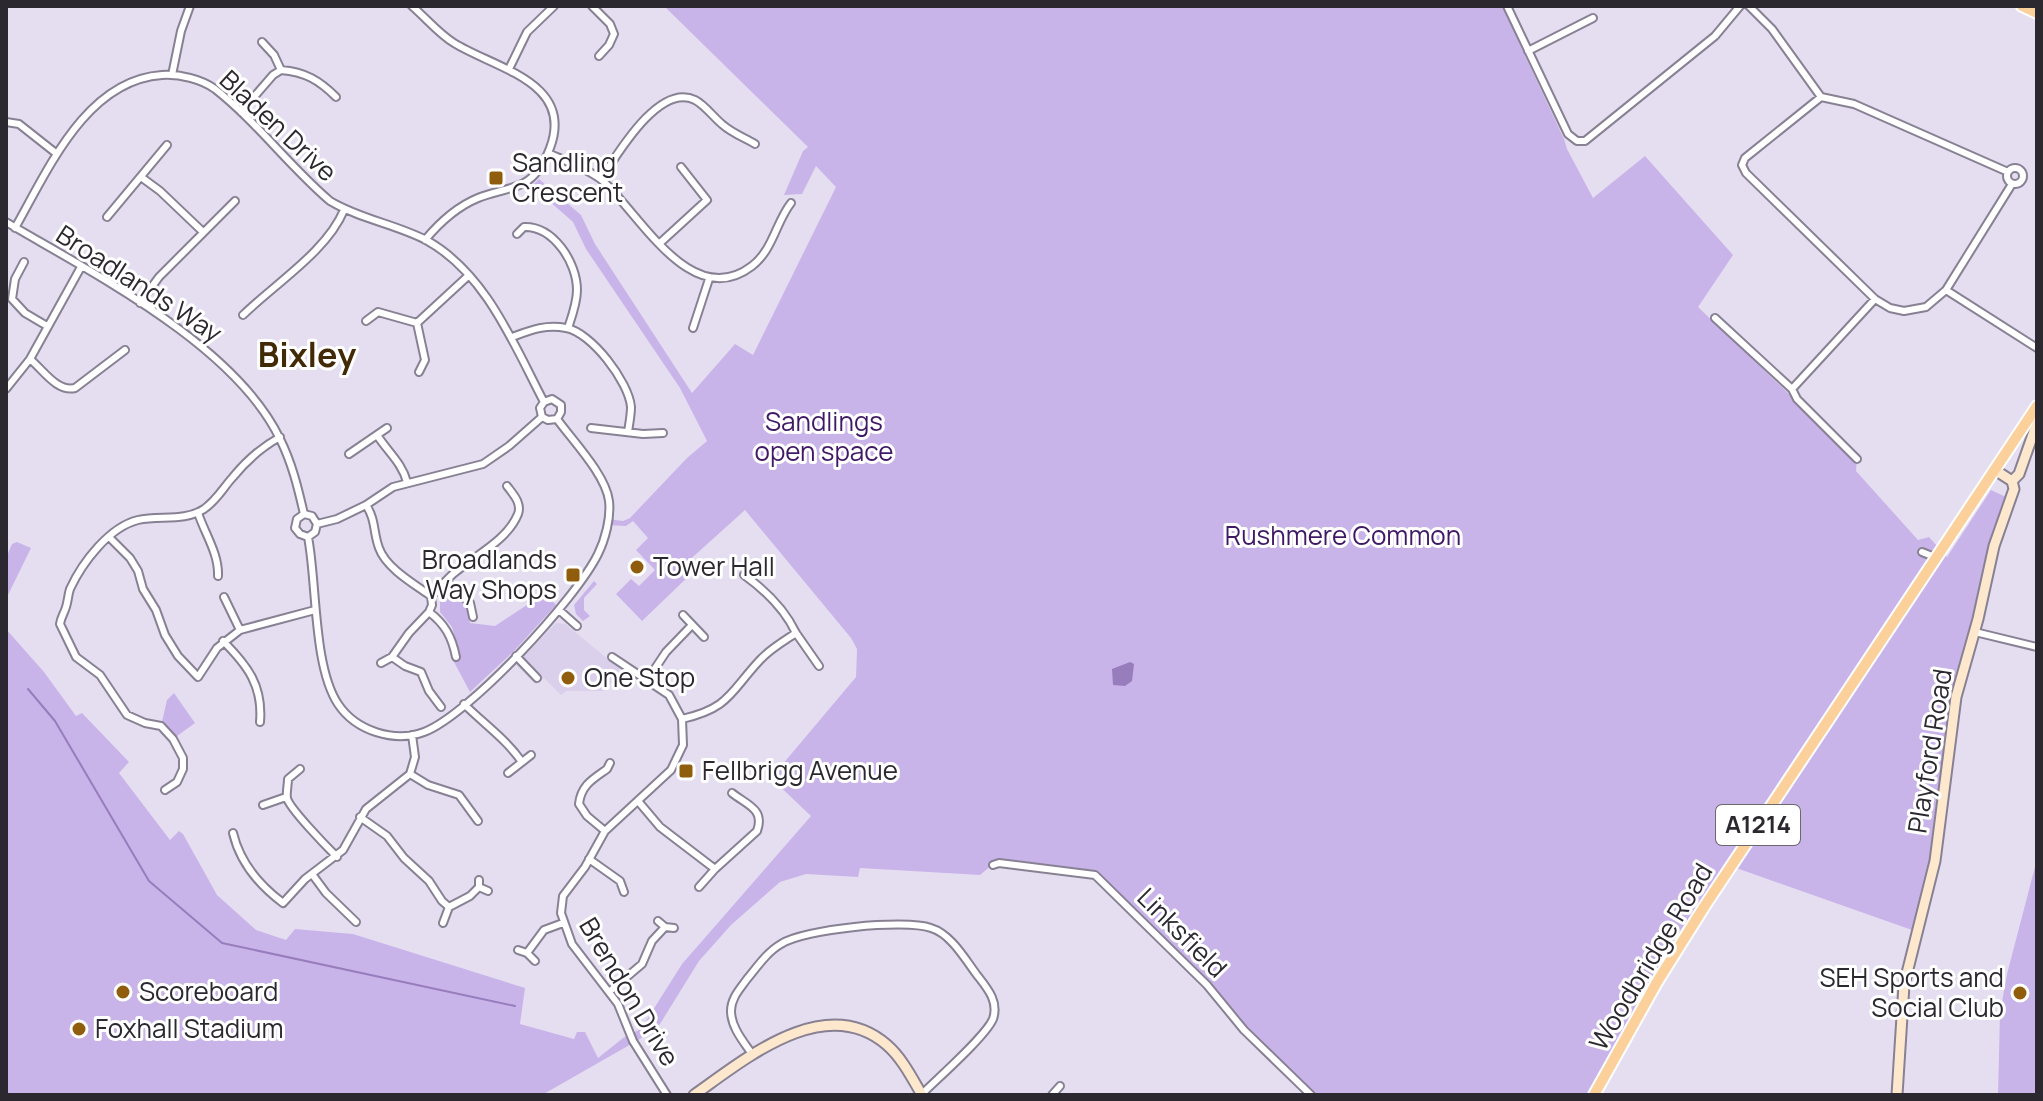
<svg xmlns="http://www.w3.org/2000/svg" width="2043" height="1101" font-family="Manrope,sans-serif">
<rect width="100%" height="100%" fill="#e5def1"/>
<path fill="#dad0eb" d="M556,623L565,624L619,668L620,674L604,691H566L561,695L544,678L536,684L516,665Z"/>
<path fill="#c9b4ea" d="M664,6H1502L1564,139L1567,149L1593,198L1645,156L1733,255L1698,307L1857,459L1856,471L1918,540L1929,537L1947,557L1991,490L2006,497L1989,547L1974,617L1952,697L1931,857L1912,930L1725,864L1670,946L1587,1095H1311L1244,1030L1207,985L1095,875L992,865L980,875L860,868L858,877L806,874L780,882L731,925L699,961L660,1024L640,1039L542,1095H6V629L44,672L76,716L82,713L129,762L119,773L170,840L179,831L183,834L217,895L256,930L286,940L295,929L353,934L525,988L520,1024L574,1039L577,1032H585L598,1058L623,1038L641,1029L682,964L811,816L771,778L856,677L857,649L851,638L745,510L684,565L692,573L642,621L616,594L631,579L639,586L655,570L636,550L648,538L633,521L626,526L607,525V519L623,521L630,518L687,458L707,441L680,388L586,249L573,222L532,186L539,179L581,215L595,244L692,393L735,344L753,355L836,187L816,166L802,194L784,195L803,151L808,147Z
M17,542L31,548L6,599V558L12,544Z
M594,581L597,584L584,598V610L590,616L583,621L576,614L574,605Z
M450,590L466,605L470,623L495,626L545,593L556,605L514,651L470,692L454,662L461,659L452,627L440,612V597Z
M174,693L195,723L173,739L161,726L167,700Z
M2037,859V1095H1998L2000,1013L2007,974Z"/>
<path fill="#987dbd" d="M1130,662L1134,664L1132,681L1125,686L1113,685L1112,669Z"/>
<g fill="none" stroke-linecap="round" stroke-linejoin="round">
<path stroke="#987dbd" stroke-width="2" d="M28,689L55,721L149,881L222,943L515,1006"/>
<g stroke="#888193" stroke-width="10">
<path id="street" d="M412,6C426,18 439,34 454,43C494,68 575,82 550,148C545,161 537,176 524,183C510,190 493,192 478,198C456,207 440,222 425,240
M592,6L610,24L614,34L609,45L599,56
M1507,6L1568,134L1577,141H1585L1715,36L1740,6
M1749,6L1772,29L1821,97
M262,42L274,55L281,70C305,72 319,80 336,97
M1528,51L1593,18
M509,69L527,32L554,6
M172,75L181,31L190,6
M241,112L273,75L281,70
M6,122L19,124L57,154
M548,153C565,161 589,169 603,181C641,216 692,312 752,266C773,250 776,222 791,203
M2007 176a8 8 0 1 1 16 0a8 8 0 1 1-16 0Z
M2008,172L1854,104L1821,97L1745,158L1742,165L1746,173L1875,299L1890,308L1904,311L1926,307L1946,290L2012,184
M141,177L160,191L203,232
M601,179C617,155 659,82 695,100C705,105 714,118 723,125C732,133 745,138 755,144
M107,217L167,145
M6,222C94,274 235,345 280,439C292,463 298,488 304,514
M15,228C48,170 86,80 162,75C180,74 201,79 215,89C257,122 289,166 330,201C360,219 395,224 426,240C486,273 514,345 544,402
M517,234L524,227C553,226 577,262 577,290C577,303 572,316 568,328
M660,243L707,200L681,167
M24,262L15,279L12,299L25,313L47,326
M1946,290L2037,348
M140,303L159,277L235,201
M243,315C276,283 327,251 344,210
M1715,318L1792,389L1797,399L1857,459
M366,321L378,312L417,323
M417,323L468,276
M417,323L425,360L419,372
M693,328L709,279
M512,337C531,330 546,324 566,328C591,332 629,382 631,407C631,415 629,425 628,432
M30,359C44,371 57,392 75,388L125,350
M6,389L30,359L81,267
M1792,389L1875,299
M544,402L552,399L561,405V412L557,419
M544,402L540,408L542,417L548,420L557,419
M591,428L643,434L663,433
M377,435C388,452 402,463 407,482
M349,454L387,428
M366,505C376,520 373,532 379,548C386,568 414,584 431,596C439,589 445,581 453,574C474,556 507,541 518,514C522,503 513,494 507,486
M198,513C205,534 219,554 218,576
M304,514L297,519L295,528L300,534L308,537
M304,514L312,516L317,524L315,532L308,537
M317,524L337,519L366,505L393,487L483,464L509,446L542,417
M109,537L130,558L138,571L143,589L156,610L165,635L178,656L198,677L217,648L240,630L315,610
M308,537C317,583 313,666 338,704C356,731 394,743 424,732C469,715 576,599 598,554C605,540 611,518 609,501C606,475 572,440 557,419
M1922,552L1937,558
M446,581L470,603L473,617
M224,597L240,630
M559,610L577,626
M429,612C445,624 452,637 456,657
M683,615L704,637
M1975,632L2037,647
M796,633L819,666
M223,641C248,666 263,686 260,722
M516,656L537,678
M392,657L405,666L421,672L429,691L441,707
M612,657L669,695L682,719L683,745L671,770L605,831L585,867L563,896L561,913L572,944L618,1004L633,1041L667,1095
M381,663L392,657L409,633L429,612L432,605L431,596
M648,679L666,652L692,625
M464,704C484,724 506,739 522,762
M682,719C730,708 730,692 760,660C770,649 784,641 796,633C785,610 765,590 744,575
M300,769L288,779C288,785 286,793 287,798C289,808 327,847 337,857
M508,773L531,755
M410,774L428,785L459,795L478,821
M165,790L177,782L183,769V758L173,739L161,726L145,723L127,715L100,675L76,657L60,624C61,617 64,614 66,607C68,601 68,595 70,589C82,563 109,527 138,520C160,515 184,522 204,509C217,500 223,488 233,477C246,461 262,447 280,437
M638,801L660,827L715,869L757,831C765,809 747,805 732,793
M263,805L286,797
M360,817L387,836L404,858L429,881L442,901L449,907L470,896L479,887
M605,831L587,816L579,804C581,785 593,779 607,769L610,763
M233,833C240,863 259,885 283,903L305,879L343,850L366,809L410,774L415,757L412,735
M589,859L620,881L624,892
M993,865L999,863L1095,875L1207,985L1244,1030L1311,1095
M312,874L326,893L356,922
M479,880V887L488,891
M699,887L715,869
M658,921L665,927L674,928
M443,923L449,907
M518,950L527,953L535,961
M527,953L544,930L563,923
M609,992L642,964L652,941L665,927
M752,1054C743,1041 731,1027 731,1011C731,998 740,989 747,979C757,967 767,952 781,944C804,929 904,919 931,928C951,934 965,959 977,975C987,988 999,1001 993,1019C985,1037 938,1078 922,1094
M1052,1095L1060,1086"/>
</g>
<g stroke="#888193" stroke-width="13">
<path id="secondary" d="M1995,470L2012,481
M694,1095C744,1060 825,991 887,1045C902,1058 912,1078 922,1095
M1897,1095L1904,985L1935,861L1956,697L1978,619L1994,546L2014,489L2012,481L2019,474L2037,423"/>
</g>
<g stroke="#fff" stroke-width="14">
<path id="primary" d="M2022,6L2037,13
M1594,1095L1657,982L1704,907L2037,406"/>
</g>
<use href="#street" stroke="#fff" stroke-width="6"/>
<use href="#secondary" stroke="#fde8cd" stroke-width="9"/>
<use href="#primary" stroke="#fbd09a" stroke-width="10"/>
</g>
<g fill="#905d0d" stroke="#fff" stroke-width="3">
<rect x="488" y="170" width="16" height="16" rx="4"/>
<circle cx="637" cy="567" r="8"/>
<rect x="565" y="567" width="16" height="16" rx="4"/>
<circle cx="568" cy="678" r="8"/>
<rect x="678" y="763" width="16" height="16" rx="4"/>
<circle cx="123" cy="992" r="8"/>
<circle cx="2020" cy="993" r="8"/>
<circle cx="79" cy="1029" r="8"/>
</g>
<g text-anchor="middle" stroke-width="6" stroke-linejoin="round" paint-order="stroke">
<rect fill="#fff" stroke="#6b686e" stroke-width="2" x="1716" y="805" width="84" height="40" rx="6"/>
<g font-size="24" font-weight="bold" fill="#2b2830">
<text x="1758" y="833">A1214</text>
</g>
<g font-size="26" fill="#2b2830" stroke="#fff">
<text transform="translate(278 126) rotate(43)" y="9">Bladen Drive</text>
<text transform="translate(139 284) rotate(33)" y="9">Broadlands Way</text>
<text transform="translate(1930 751) rotate(-81)" y="9">Playford Road</text>
<text transform="translate(1182 933) rotate(45)" y="9">Linksfield</text>
<text transform="translate(1651 957) rotate(-59)" y="9">Woodbridge Road</text>
<text transform="translate(629 992) rotate(59)" y="9">Brendon Drive</text>
</g>
<g font-size="26" fill="#2b2830" stroke="#fff" text-anchor="start">
<text x="512" y="172">Sandling<tspan x="512" dy="30">Crescent</tspan></text>
<text x="557" y="569" text-anchor="end">Broadlands<tspan x="557" dy="30">Way Shops</tspan></text>
<text x="653" y="576">Tower Hall</text>
<text x="584" y="687">One Stop</text>
<text x="702" y="780">Fellbrigg Avenue</text>
<text x="2004" y="987" text-anchor="end">SEH Sports and<tspan x="2004" dy="30">Social Club</tspan></text>
<text x="139" y="1001">Scoreboard</text>
<text x="95" y="1038">Foxhall Stadium</text>
</g>
<g font-size="26" fill="#401966" stroke="#fff">
<text x="824" y="431">Sandlings<tspan x="824" dy="30">open space</tspan></text>
<text x="1343" y="545">Rushmere Common</text>
</g>
<g font-size="34" font-weight="bold" fill="#432a07" stroke="#fff">
<text x="307" y="367">Bixley</text>
</g>
</g>
<rect width="2043" height="1101" fill="none" stroke="#2b2830" stroke-width="16"/>
</svg>
